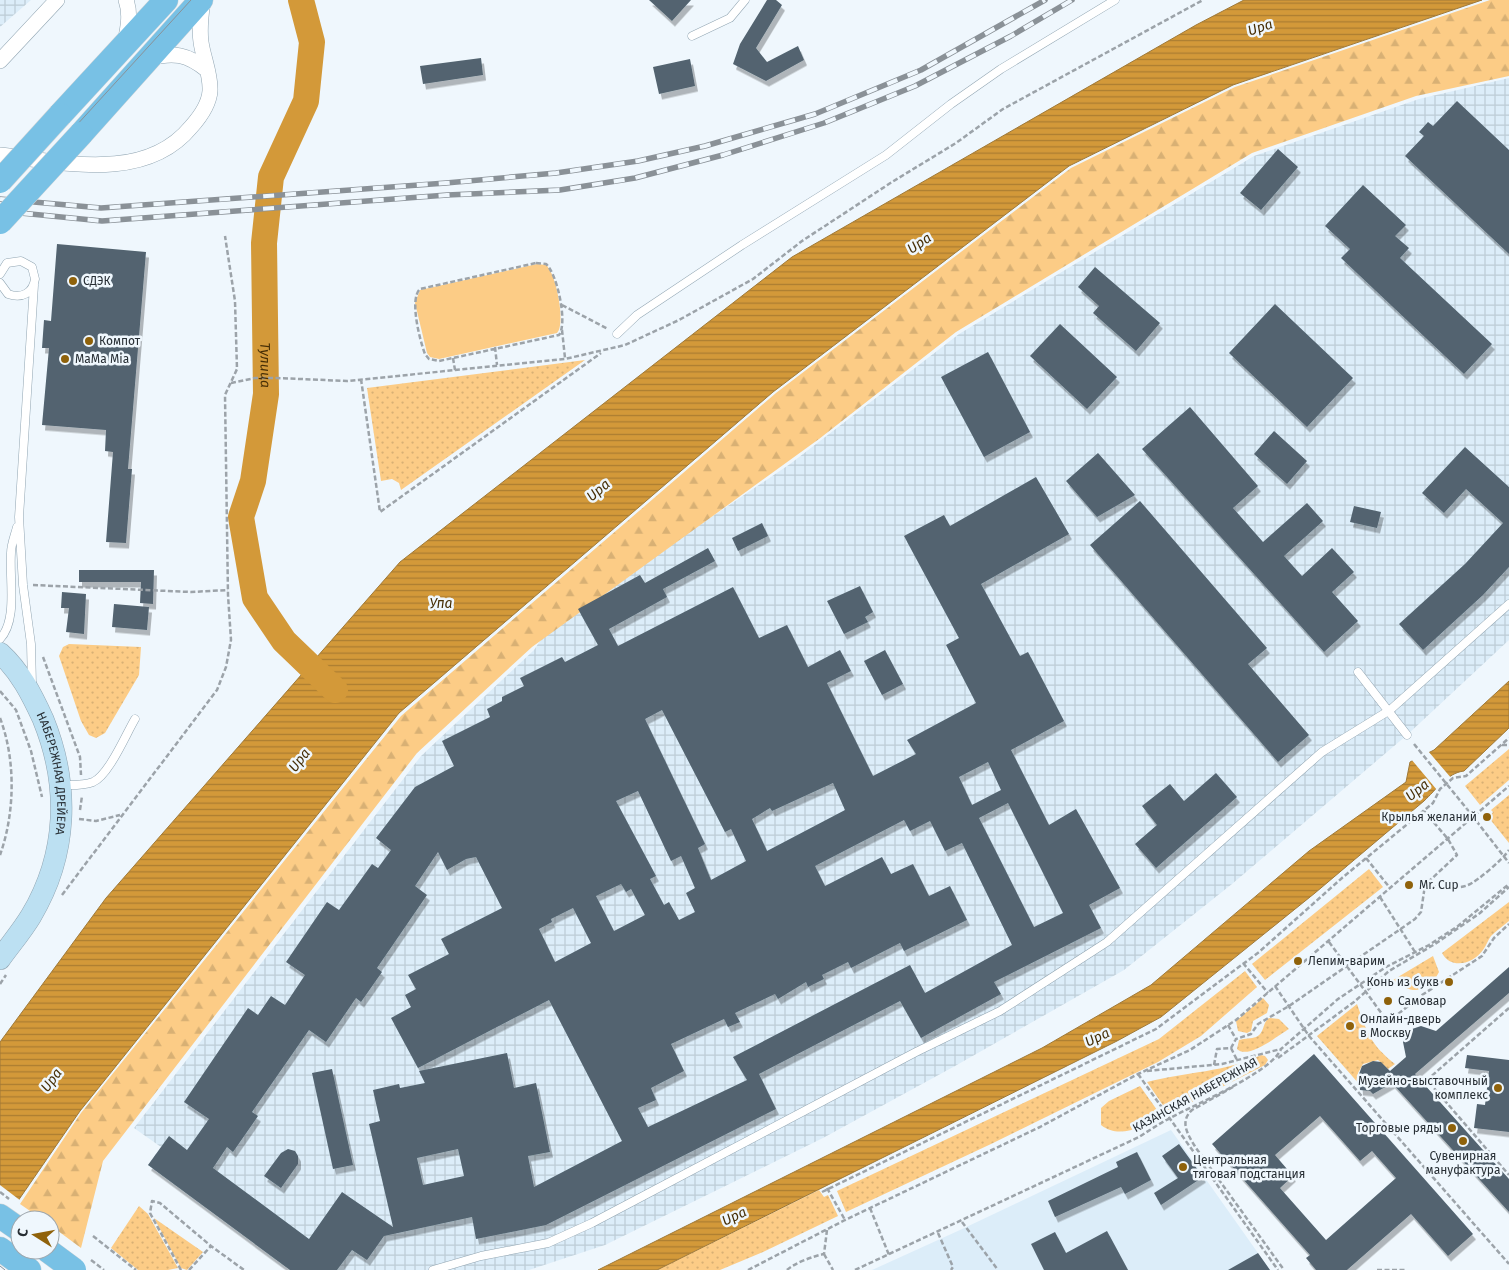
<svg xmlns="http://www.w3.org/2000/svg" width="1509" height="1270" font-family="'Fira Sans',sans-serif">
<defs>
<pattern id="industrial-grid" width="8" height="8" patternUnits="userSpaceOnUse" patternTransform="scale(1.25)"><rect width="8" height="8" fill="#dcedf9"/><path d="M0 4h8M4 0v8" fill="none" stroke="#bdccd6"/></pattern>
<pattern id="grass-dots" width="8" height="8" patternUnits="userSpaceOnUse" patternTransform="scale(1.25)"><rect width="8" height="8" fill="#fccc86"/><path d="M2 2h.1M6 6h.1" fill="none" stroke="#d8b074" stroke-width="1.8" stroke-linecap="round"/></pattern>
<pattern id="forest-firs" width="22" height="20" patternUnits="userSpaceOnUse" patternTransform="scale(1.25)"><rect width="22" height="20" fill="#fccc86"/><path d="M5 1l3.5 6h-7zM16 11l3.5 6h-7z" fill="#d8b074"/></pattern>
<pattern id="water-rules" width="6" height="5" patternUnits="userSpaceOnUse" patternTransform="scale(1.25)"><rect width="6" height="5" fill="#d39939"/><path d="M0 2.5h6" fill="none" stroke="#ab7d31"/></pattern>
<filter id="shadow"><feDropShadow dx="3" dy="5.5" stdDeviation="0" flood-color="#0004"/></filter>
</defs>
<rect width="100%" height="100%" fill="#eff7fd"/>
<path fill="#dcedf9" d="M1171,1130L1270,1270H872L960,1230Z"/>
<path fill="url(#industrial-grid)" d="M0,0H31L0,27Z
M1509,78V640L1407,735L1232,884L1124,970L955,1066L823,1138L605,1245L529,1270H290L148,1165L161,1147L134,1128L421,756L534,650L550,626L790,464L959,334L1254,156L1419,99Z"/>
<path fill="url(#grass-dots)" d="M585,360L401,490L399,483L392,479L381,481L367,388Z
M69,644L141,647L139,675L105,733L96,738L89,735L81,721L59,656L63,647Z
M1509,749V780L1480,805L1465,786Z
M1509,795V843L1489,818L1493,812L1491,810Z
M1369,869L1383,887L1265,980L1252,964Z
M1509,902V921C1503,926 1496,931 1491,936C1488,940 1486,946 1483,950C1473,964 1451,970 1442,953Z
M1433,956L1439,972C1428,994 1411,995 1393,980Z
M1245,971L1257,987L1201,1036L1158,1062L991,1144L846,1212L837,1191L1159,1039Z
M1263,998L1269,1005L1267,1013L1253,1021L1251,1031L1247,1033L1238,1031L1236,1021Z
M1357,1004C1367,1033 1371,1045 1395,1064L1388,1069L1378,1060L1363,1064L1358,1073L1360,1085L1317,1036Z
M1269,1018L1279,1019L1289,1029C1277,1036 1248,1060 1237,1049L1239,1040C1245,1038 1251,1039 1256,1037C1265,1033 1262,1023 1269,1018Z
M1261,1055L1265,1056L1268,1060L1265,1065L1169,1114L1147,1082C1185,1072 1227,1072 1261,1055Z
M1140,1086L1162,1117C1142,1126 1120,1140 1101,1125V1108L1109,1101Z
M819,1190L824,1197L828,1195L838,1216L763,1252L720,1270H657Z
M139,1206L148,1214L178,1268L168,1270H138L111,1248Z
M154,1218L203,1252L187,1270L181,1268Z"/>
<path fill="url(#forest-firs)" d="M1490,0H1509V76L1416,96L1252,153L956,332L819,439L532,647L417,753L103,1161L81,1248L50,1225V1220H43L20,1204L81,1113L401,716L776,393L1071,168L1235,87Z"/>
<path fill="#fccc86" d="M537,264L546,265C556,273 566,324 557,333L439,359L430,357L427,353L415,303L420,290Z"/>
<path fill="url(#water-rules)" stroke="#9f7938" d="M1244,0H1482L1233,85L1069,166L773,392L399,713L80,1111L0,1227V1042L106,898L400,562L792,257L1196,25Z
M1509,681V728L1464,771C1447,773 1436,790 1424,801L1315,893L1161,1017L1117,1041L657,1270H598L1042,1048L1151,985L1309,851L1406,782L1410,762L1434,750Z"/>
<path fill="#eff7fd" d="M1428,751L1452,779L1437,790L1411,759Z
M0,1185L21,1201L0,1229Z"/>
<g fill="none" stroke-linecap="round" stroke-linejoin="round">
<path stroke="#d39939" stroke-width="26" id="s1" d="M301,0L312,42L306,101L271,177L264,243L266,394L253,481L241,517L255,598L284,641L335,690"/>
</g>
<path fill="#526470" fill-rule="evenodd" filter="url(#shadow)" d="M649,0H691L672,21Z
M767,0H776L782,5L756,48L767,62L798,46L804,60L766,81L733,64L740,44Z
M481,58L483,75L423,84L420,66Z
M690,59L695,86L659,94L653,67Z
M1457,101L1509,150V254L1405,156L1424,136L1419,132L1428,122L1433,126Z
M1278,149L1298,167L1261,210L1240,193Z
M1363,185L1406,225L1395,236L1409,248L1400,258L1492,344L1464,374L1341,258L1350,249L1325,226Z
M57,244L146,252L128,469H132L126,543L106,542L113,452L105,451L106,430L42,425L49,348H42L44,320L51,321Z
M1095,267L1160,323L1136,351L1093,313L1099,306L1078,287Z
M1275,304L1353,378L1307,427L1229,353Z
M1060,324L1117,377L1087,409L1030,356Z
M988,352L1030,432L984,457L941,377Z
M1190,407L1258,486L1233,508L1263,542L1307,503L1323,521L1284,556L1302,576L1332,548L1354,572L1332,592L1358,621L1324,652L1142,449Z
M1274,431L1307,461L1287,484L1254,454Z
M1465,447L1509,487V567L1483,595L1423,650L1399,624L1465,564L1503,523L1466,489L1444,513L1422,493Z
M1098,453L1135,495L1097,517L1066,481Z
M1036,477L1069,534L981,584L1020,656L1028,652L1064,721L1011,750L1049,825L1076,809L1120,888L1089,905L1101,928L994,982L1001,994L921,1038L900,1001L759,1074L776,1109L546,1225L476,1239L472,1217L384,1236L367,1260L352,1250L337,1270H290L148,1165L169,1136L187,1150L209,1119L184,1102L248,1008L258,1015L271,996L285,1005L305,975L286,962L327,902L339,910L372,864L378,868L391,850L376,838L415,787L454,766L442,741L490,717L487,709L502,701V697L524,686L520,678L562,657L565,662L598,645L578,609L640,575L645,583L708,548L715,561L663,589L667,597L609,629L618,646L733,587L759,638L787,625L808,667L840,650L851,671L827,683L873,776L916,754L907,740L976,703L946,645L959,638L904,536L944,515L950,526ZM662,710L725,832L731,829L746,861L711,880L698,848L705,844L645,719ZM988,762L1001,790L972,805L959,777ZM833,783L845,810L767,851L752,819L770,808L772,811ZM638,791L671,861L681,856L695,888L686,893L695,912L679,920L669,902L664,905L650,879L656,876L616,801ZM1008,803L1063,913L1034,927L979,818ZM904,820L910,831L930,821L945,851L962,843L1012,945L925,993L910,965L733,1057L747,1080L648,1127L638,1108L656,1100L651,1088L684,1071L671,1044L724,1019L728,1027L740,1022L735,1013L775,994L778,999L806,982L808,987L824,979L822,975L848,962L851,968L900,943L904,951L967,920L950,886L929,896L913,864L891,874L882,857L825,886L815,866ZM438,852L447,870L466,859L476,857L502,908L441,939L449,954L408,975L416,989L405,995L411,1007L391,1018L418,1068L549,1000L622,1141L534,1187L528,1156L550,1152L536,1083L514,1088L507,1053L419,1071L425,1083L400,1088L399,1084L373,1090L380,1121L369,1124L393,1227L342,1192L309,1239L213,1168L227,1147L233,1152L258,1116L252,1112L309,1030L326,1042L356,998L361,1002L382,972L377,968L427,895L415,886ZM621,884L626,892L631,889L645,915L614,931L596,896ZM573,908L591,943L555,962L539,929L552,922L551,919ZM458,1149L464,1176L423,1185L417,1158Z
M1140,501L1267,648L1248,664L1309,735L1278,762L1090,545Z
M1354,506L1381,512L1377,528L1350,522Z
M762,523L768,536L738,551L732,538Z
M79,570H154L153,604L140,603L141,582H79Z
M860,586L873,612L865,617L868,622L844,634L827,601Z
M62,592L86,594L84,634L66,632L69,608H61Z
M114,604L149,607L147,630L112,627Z
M885,650L903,684L882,695L864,661Z
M1216,773L1237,797L1156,868L1135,844L1157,825L1142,806L1170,784L1184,801Z
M1509,967V993L1415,1074L1509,1179V1212L1392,1083L1373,1094L1370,1091L1360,1090L1359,1074L1362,1066L1373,1061L1381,1062L1390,1071L1406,1057L1403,1042L1409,1030L1421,1026L1436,1031Z
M1314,1054L1473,1234L1448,1256L1411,1214L1347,1270H1316L1306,1258L1310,1255L1212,1144ZM1320,1116L1360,1161L1372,1151L1396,1178L1326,1240L1280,1188L1293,1176L1275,1155Z
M1467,1055L1509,1060V1132L1474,1128L1477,1104L1485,1105L1489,1071L1465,1068Z
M332,1069L353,1165L333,1169L312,1073Z
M1179,1144L1203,1177L1161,1205L1154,1193L1178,1178L1162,1156Z
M288,1149L295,1151L298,1156V1164L281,1188L264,1176L281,1153Z
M1137,1152L1151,1180L1125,1194L1121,1187L1055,1217L1048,1201L1118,1167L1116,1162Z
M1107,1231L1128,1270H1044L1031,1244L1055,1232L1066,1253Z
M1258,1253L1270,1270H1228Z"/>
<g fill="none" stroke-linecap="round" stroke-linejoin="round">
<g stroke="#91a5b2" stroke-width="9">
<path id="lane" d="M692,36L730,18L745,0
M0,274L7,263L21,261L32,267L35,279C33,293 22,299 8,294L0,283
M617,334L637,315L742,245L886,155L951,104L1001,69L1115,0
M0,639C18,620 9,579 11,553C11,544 15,535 17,527
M1358,672L1407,735
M32,685L31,644L23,585L19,517L34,285
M61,785C72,785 83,786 93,782C109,775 126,734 135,719
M433,1270L481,1256L548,1243L592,1223L916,1052L1000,1011L1107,942L1322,752L1390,710L1509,604"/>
</g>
<g stroke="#91a5b2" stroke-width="16">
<path id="street" d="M125,43C128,28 131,14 126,0
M150,58C174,52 187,54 207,70
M0,61L57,0
M0,155C62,162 145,183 191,127C200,117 209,105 210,91C211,75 203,57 201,42C199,28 201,14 203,0"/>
</g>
<g stroke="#91a5b2" stroke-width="22">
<g id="secondary">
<path id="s2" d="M0,653C20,671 32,695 43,719C70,785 68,854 31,916C22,931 10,945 0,959"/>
</g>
</g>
<g stroke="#d4d5d6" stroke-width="25">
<path id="primary" d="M60,115L166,0
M81,134L201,0
M0,1216L20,1230
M0,1249L29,1270"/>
</g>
<path stroke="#9ca3a9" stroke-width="2.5" stroke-dasharray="5 2.5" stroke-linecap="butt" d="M536,263L546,264C557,273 568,323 559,335L439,361L429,359L425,354C420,341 409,299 420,289Z
M562,305L608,329
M562,330L565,358
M495,347L497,365
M453,358L455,370
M361,379L380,512L601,353
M231,383L255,378H277L347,381L565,359L625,345L679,320L753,279L802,241L892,182L956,143L1003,109L1203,0
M33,585L191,592L228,590
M43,657L80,757L81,775
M0,691L16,710L31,751L42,797
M0,718C16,760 15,813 0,855
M1502,745H1509
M1467,809L1509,863
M80,810L82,796
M1424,811L1448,839L1457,855L1426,884
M79,819L96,821L120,815
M1366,858L1390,888
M62,895L217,690L226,667L231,640L228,595L225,395L237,369L235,301L225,236
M1380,897L1415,952
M1329,942L1388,1022L1422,995L1482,956L1494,938L1509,924
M1243,963L1268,993
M0,984L6,975
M1275,986L1309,1036L1509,1264
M1509,1008L1427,1080L1509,1175
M1228,1025L1236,1039
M1231,1048L1237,1060
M1278,1058L1354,1002L1389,971L1435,944L1480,913L1509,887
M1214,1065L1217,1049L1231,1048L1236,1039L1251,1034L1258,1024L1289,1006L1415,919L1421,912L1425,885C1437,887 1456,890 1468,885C1478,881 1503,859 1509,850
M1147,1071L1222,1064L1281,1049
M1138,1074L1278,1270
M1233,1087L1192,1110C1179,1122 1188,1135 1196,1148L1284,1270
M827,1188L845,1220
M0,1192L9,1199
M822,1192L1156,1029L1259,952L1342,878L1433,803L1440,789L1453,778L1466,776L1509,738
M870,1208L889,1255
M962,1222L998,1270
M938,1233L953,1267L951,1270
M93,1236L136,1270
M824,1254L833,1270
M91,1260L104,1270
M181,1270L150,1213L152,1201L160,1203L211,1246L244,1270
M189,1270L211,1246
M748,1270L845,1220L1040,1127L1138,1074L1190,1050L1236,1020L1509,786
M787,1270C794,1263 814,1256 824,1254L827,1230
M855,1270L1139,1137C1150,1130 1160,1123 1172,1117C1196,1104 1272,1072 1281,1049L1338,999L1386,967L1429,945L1458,926L1509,884
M1377,1270H1407"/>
<use href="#lane" stroke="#fff" stroke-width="8"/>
<use href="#street" stroke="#fff" stroke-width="15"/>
<use href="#secondary" stroke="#bce0f2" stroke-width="21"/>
<use href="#primary" stroke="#78c1e5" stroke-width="24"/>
<path stroke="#8a9197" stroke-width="1" d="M0,209L191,0
M0,1266L5,1270"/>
<g stroke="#8a9197" stroke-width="5.5">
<path id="rail" d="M0,199L101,208L446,183L556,173L638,161L705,146L815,114L921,70L1045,0
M0,211L102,221L447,195L560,190L635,178L723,155L824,123L915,86L1011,36L1072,0"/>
</g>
<use href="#rail" stroke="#eff7fd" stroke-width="4" stroke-dasharray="11" stroke-linecap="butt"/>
<g stroke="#d4d5d6" stroke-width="25" stroke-linecap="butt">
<path id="primary-bridge" d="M0,181L60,115
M0,222L81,134
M47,1250L74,1270"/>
</g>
<path stroke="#9ca3a9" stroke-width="2.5" stroke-dasharray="5 2.5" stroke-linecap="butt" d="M1414,744L1467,809"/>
<use href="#primary-bridge" stroke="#78c1e5" stroke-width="24"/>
</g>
<g fill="#8f620b" stroke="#eff7fd" stroke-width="2">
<circle cx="73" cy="281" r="5"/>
<circle cx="89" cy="341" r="5"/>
<circle cx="65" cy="359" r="5"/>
<circle cx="1487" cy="817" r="5"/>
<circle cx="1409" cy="885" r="5"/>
<circle cx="1298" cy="961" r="5"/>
<circle cx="1449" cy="982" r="5"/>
<circle cx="1388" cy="1001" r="5"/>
<circle cx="1350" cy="1026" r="5"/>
<circle cx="1498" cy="1088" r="5"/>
<circle cx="1452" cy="1128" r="5"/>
<circle cx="1463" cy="1141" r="5"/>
<circle cx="1183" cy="1167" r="5"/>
</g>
<g text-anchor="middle" stroke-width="5" stroke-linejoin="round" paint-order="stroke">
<g font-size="12" fill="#272e34" stroke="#eff7fd" text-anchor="start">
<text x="83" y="285">СДЭК</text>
<text x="99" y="345">Компот</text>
<text x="75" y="363">MaMa Mia</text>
<text x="1477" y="821" text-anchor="end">Крылья желаний</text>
<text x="1419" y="889">Mr. Cup</text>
<text x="1308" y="965">Лепим-варим</text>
<text x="1439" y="986" text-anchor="end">Конь из букв</text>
<text x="1398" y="1005">Самовар</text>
<text x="1360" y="1023">Онлайн-дверь<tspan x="1360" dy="14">в Москву</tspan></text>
<text x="1488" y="1085" text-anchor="end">Музейно-выставочный<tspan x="1488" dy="14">комплекс</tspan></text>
<text x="1442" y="1132" text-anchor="end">Торговые ряды</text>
<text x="1463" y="1160" text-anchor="middle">Сувенирная<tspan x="1463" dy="14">мануфактура</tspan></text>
<text x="1193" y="1164">Центральная<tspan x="1193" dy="14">тяговая подстанция</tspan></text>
</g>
<g font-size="12" fill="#272e34" stroke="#eff7fd">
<text dy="4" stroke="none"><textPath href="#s2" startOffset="135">НАБЕРЕЖНАЯ ДРЕЙЕРА</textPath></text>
<text transform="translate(1195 1095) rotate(-29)" y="4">КАЗАНСКАЯ НАБЕРЕЖНАЯ</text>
</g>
<g font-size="14" font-style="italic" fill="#472f06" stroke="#eff7fd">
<text transform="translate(1260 27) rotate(-18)" y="5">Upa</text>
<text transform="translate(919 243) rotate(-34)" y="5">Upa</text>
<text dy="5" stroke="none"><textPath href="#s1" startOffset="375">Тулица</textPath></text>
<text transform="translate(598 490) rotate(-40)" y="5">Upa</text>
<text x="441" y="608">Упа</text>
<text transform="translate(299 760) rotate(-52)" y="5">Upa</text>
<text transform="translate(1417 790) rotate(-39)" y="5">Upa</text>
<text transform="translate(1097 1037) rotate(-26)" y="5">Upa</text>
<text transform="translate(51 1080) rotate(-53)" y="5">Upa</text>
<text transform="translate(734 1216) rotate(-26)" y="5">Upa</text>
</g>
</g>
<g transform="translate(35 1235) rotate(281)"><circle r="24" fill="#eff7fd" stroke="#9fa7ad"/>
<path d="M0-4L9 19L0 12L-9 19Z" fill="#8f620b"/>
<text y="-8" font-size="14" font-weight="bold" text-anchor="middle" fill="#272e34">С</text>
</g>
</svg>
